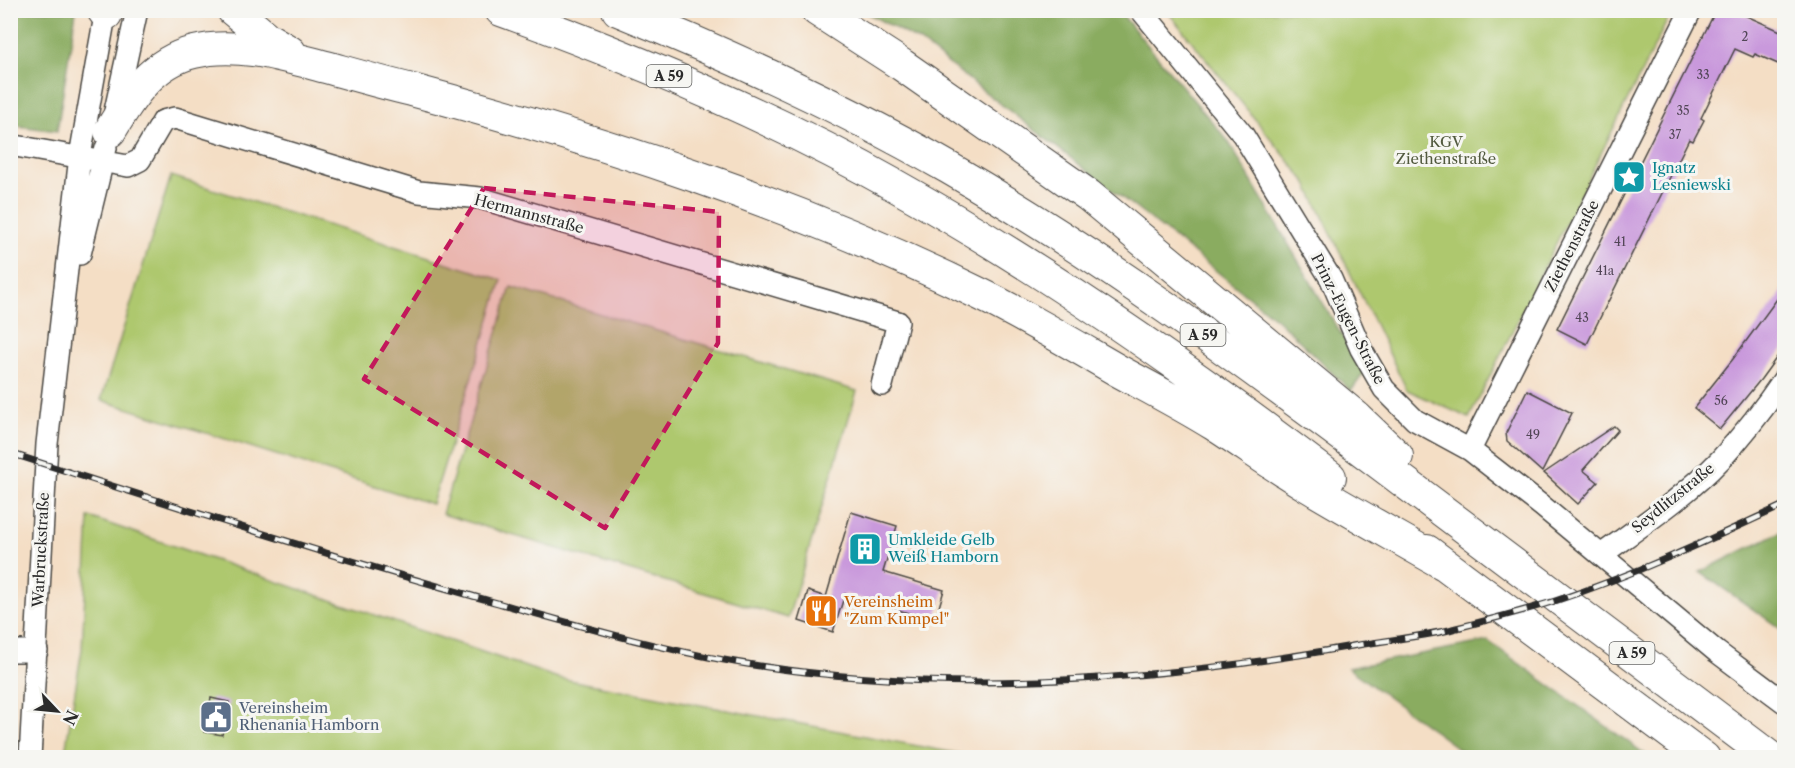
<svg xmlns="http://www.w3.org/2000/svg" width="1795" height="768" font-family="'Libre Caslon Text',serif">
<rect width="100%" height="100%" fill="#f6f6f2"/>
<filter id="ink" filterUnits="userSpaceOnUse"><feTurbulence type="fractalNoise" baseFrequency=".0167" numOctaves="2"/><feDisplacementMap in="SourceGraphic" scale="12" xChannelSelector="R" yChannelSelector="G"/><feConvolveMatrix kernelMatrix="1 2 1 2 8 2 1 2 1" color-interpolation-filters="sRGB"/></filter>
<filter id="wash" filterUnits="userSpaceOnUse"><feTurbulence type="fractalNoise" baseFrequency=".008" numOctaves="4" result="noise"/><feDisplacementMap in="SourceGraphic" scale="24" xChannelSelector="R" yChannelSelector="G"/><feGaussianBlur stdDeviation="1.35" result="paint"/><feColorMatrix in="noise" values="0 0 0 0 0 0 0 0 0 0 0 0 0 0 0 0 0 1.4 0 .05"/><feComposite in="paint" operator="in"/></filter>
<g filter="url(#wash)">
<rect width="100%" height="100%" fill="#f4dec5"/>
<path fill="#aec86e" stroke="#6c7a4c" stroke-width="1.5" d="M1167,11H1672L1469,418L1407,390L1306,182Z
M171,176L502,280L432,504L101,400Z
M511,287L857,391L788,618L442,514Z
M89,517L558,678L976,757L64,758L82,649Z"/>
<path fill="#8aac61" stroke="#5a6c46" stroke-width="1.5" d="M11,10L76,11L57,131L11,125Z
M863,11H1119L1228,141L1364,373L1351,391L1279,321L1181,243L919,41Z
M1784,530V631L1700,572Z
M1488,641L1649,757H1470L1348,668Z"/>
<g id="blocks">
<path fill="#c999dc" d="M1716,10H1733L1785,33V67L1755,54L1753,57L1735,49L1701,118L1704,120L1693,141L1689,139L1587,344L1557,329Z
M1785,288V346L1761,379L1720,429L1694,408L1733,359Z
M1527,390L1572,413L1542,472L1507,441L1506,433Z
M1614,426L1618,430L1583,470L1598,482L1578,504L1544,473Z
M851,512L897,526L883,572L944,590L935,621L845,594L833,632L799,621L808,591L826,597Z
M211,698L229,702L222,735L204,732Z"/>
</g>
</g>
<g filter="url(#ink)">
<use href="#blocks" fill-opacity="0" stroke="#494642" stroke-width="1.5"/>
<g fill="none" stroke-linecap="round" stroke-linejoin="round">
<g stroke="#494642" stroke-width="24">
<path id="minor" d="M1141,10L1243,135L1331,279L1361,349L1384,389L1415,420L1470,450L1542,506L1717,652L1784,702
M115,111L137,10
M10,145L128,166L140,160L163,121L175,118L419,192L480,198L898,322L882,385
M80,254L106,148
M1470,450L1691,10
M1601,555C1642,525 1686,496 1721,459C1744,434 1765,407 1784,379
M10,651H37
M30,758L47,444L80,156L106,10"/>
</g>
<g stroke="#494642" stroke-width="34">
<path id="highway" d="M103,10L106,14
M233,10L268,39L290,52
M501,10C636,59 770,115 896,186C1048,271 1192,372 1330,477
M618,10C731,56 843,107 949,168C1101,256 1243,361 1383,466C1512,563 1642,661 1771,758
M817,10L902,65L1088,195L1356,417L1397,456
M110,131C131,96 152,62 194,52C237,41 284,56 326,67C355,75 383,83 412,90C607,142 799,205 980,294C1027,317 1072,344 1117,370C1150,388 1183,405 1215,425C1246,445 1276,467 1308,486C1353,513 1399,538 1444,564
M1427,551L1704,758"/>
</g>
<use href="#minor" stroke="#fff" stroke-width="21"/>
<use href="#highway" stroke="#fff" stroke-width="32"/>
<g stroke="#2b2b2b" stroke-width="7">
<path id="rail" d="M10,453C171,505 332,557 494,602C574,624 654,648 735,662C938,697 1156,682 1358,645C1388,640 1419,637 1449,630C1484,621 1520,612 1555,601C1634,575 1709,540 1784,505"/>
</g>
<use href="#rail" stroke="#f6f6f2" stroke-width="4.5" stroke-dasharray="14" stroke-linecap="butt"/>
</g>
</g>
<path fill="#c2185b" fill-opacity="0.2" stroke="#c2185b" stroke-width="4.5" stroke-dasharray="12 8" stroke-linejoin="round" d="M484,188L719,212L718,343L605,528L364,379Z"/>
<defs>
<g id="sight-square" transform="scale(1.725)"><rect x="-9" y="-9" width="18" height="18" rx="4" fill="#0f9aa8" stroke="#f6f6f2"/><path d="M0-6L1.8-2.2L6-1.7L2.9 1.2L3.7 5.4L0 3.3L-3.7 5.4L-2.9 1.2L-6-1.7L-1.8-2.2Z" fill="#fff"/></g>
<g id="building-square" transform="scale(1.725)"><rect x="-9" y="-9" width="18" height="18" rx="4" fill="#0f9aa8" stroke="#f6f6f2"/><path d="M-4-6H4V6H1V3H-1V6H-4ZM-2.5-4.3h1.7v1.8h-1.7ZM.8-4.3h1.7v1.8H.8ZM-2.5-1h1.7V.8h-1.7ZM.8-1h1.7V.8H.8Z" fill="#fff"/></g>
<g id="restaurant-square" transform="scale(1.725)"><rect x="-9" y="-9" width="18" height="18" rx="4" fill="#e8710a" stroke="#f6f6f2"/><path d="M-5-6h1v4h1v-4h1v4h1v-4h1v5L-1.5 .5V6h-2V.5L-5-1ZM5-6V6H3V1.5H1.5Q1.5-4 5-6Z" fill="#fff"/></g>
<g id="civic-square" transform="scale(1.725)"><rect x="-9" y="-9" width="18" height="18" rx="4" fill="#5c6f8a" stroke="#f6f6f2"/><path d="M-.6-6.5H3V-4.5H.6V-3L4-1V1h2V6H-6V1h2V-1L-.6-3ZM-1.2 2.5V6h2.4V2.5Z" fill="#fff"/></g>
</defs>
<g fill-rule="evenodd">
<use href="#sight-square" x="1629" y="177"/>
<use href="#building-square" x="865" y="549"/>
<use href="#restaurant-square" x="821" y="611"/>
<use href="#civic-square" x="216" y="717"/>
</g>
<g text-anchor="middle" stroke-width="6" stroke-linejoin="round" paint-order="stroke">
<g font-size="12" fill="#524657">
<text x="1745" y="41">2</text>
<text x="1703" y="79">33</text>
<text x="1683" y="115">35</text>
<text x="1675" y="139">37</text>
<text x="1620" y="246">41</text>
<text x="1605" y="275">41a</text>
<text x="1582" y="322">43</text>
<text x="1721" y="405">56</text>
<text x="1533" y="439">49</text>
</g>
<g fill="#f6f6f2" stroke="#686867" stroke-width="1.5">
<rect x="646.5" y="65" width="45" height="22" rx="4.5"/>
<rect x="1180.5" y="324" width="45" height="22" rx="4.5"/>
<rect x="1609.5" y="642" width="45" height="22" rx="4.5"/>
</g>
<g font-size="14" font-weight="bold" fill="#2b2b2b">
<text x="669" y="81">A 59</text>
<text x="1203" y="340">A 59</text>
<text x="1632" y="658">A 59</text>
</g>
<g font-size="15" fill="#525a3f" stroke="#f6f6f2">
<text x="1446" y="147">KGV<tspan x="1446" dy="17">Ziethenstraße</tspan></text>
</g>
<g font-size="15" fill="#0d838f" stroke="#f6f6f2" text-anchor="start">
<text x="1652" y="173">Ignatz<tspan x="1652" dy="17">Lesniewski</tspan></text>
<text x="888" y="545">Umkleide Gelb<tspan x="888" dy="17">Weiß Hamborn</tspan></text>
</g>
<g font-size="15" fill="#2b2b2b" stroke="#f6f6f2">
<text transform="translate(529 214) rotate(15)" y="5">Hermannstraße</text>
<text transform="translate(1572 246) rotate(-63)" y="5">Ziethenstraße</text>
<text transform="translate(1348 319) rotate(63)" y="5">Prinz-Eugen-Straße</text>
<text transform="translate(1673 498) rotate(-39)" y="5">Seydlitzstraße</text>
<text transform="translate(41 550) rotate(-87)" y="5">Warbruckstraße</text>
</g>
<g font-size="15" fill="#c56008" stroke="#f6f6f2" text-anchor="start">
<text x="844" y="607">Vereinsheim<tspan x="844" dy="17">"Zum Kumpel"</tspan></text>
</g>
<g font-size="15" fill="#4e5e75" stroke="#f6f6f2" text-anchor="start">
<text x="239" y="713">Vereinsheim<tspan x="239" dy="17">Rhenania Hamborn</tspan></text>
</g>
</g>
<rect width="1795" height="768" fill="none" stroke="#f6f6f2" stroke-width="36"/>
<g transform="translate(57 711) rotate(116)" stroke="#f6f6f2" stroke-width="4.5" paint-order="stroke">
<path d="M0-4.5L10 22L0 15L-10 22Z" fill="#2b2b2b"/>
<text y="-9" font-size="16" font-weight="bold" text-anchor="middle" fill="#2b2b2b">N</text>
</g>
</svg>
